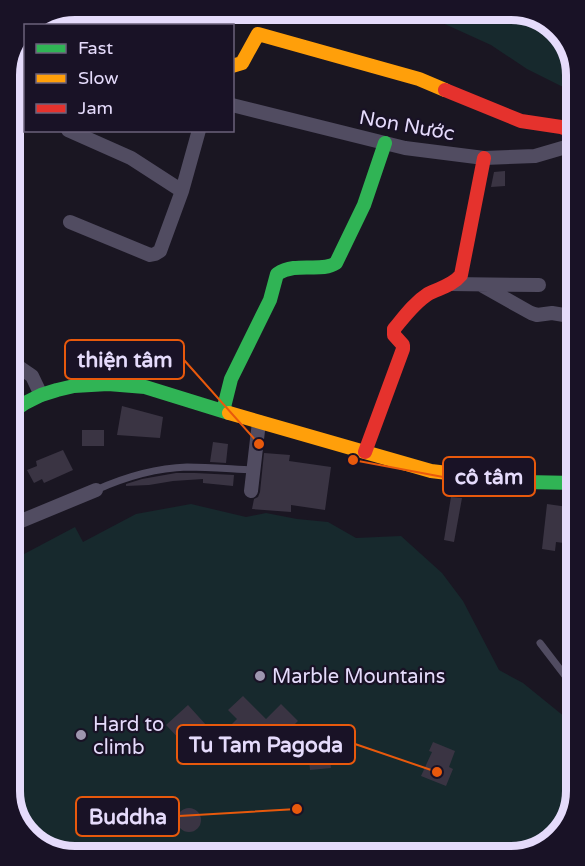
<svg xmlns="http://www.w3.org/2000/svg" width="585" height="866" font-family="'Varela Round',sans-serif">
<rect width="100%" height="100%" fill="#1a1622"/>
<path fill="#17292d" d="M320,9H516L547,20L567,42L576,74V89L561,86L527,69L491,45L436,20L392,13L347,15Z
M191,504L246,517L266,513L297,519L328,522L356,538L401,536L442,573L463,601L499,670L523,683L576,726V792L567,825L543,848L511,857H70L38,846L18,824L9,792V562L75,527L83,542L136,514Z"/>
<path fill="#3a3443" d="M505,171V186L491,187L494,172Z
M122,406L163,417L160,438L117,435Z
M82,430H104V446H82Z
M213,442L228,444L226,463L210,462Z
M63,450L73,470L44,483L42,479L34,483L27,470L37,466L36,461Z
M264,453L290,455L289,461L331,467L325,510L291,505V512L252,509L254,499L258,497L260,492Z
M176,473H195L234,475L233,486L203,483V479L173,481L149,485L126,486V484L142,479Z
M570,495H576V538H574L572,544L556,542L555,551L542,549L547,504L568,507Z
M451,497L462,498L454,542L444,540Z
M243,696L266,719L281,704L298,721L282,737L280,735L252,761L239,747L232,753L218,738L237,719L228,710Z
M188,705L207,726L185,745L166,725Z
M314,729V735L332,731L334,741L328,742L331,768L310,770L308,749L304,750L301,731Z
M433,742L455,751L449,767L453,769L446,786L421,776L432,752L429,751Z
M177 820a12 12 0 1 1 24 0a12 12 0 1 1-24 0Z"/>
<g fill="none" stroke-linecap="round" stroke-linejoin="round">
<path stroke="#514c61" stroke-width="7" d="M96,490C125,477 155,468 187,467C209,467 231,469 253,470
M540,643L576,690"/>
<path stroke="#514c61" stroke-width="14" d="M19,50L26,52
M9,105L26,112
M232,105L405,148L484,158L535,156L576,144
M68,130L131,158L182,191
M70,222L150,255L155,254L160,251L182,191L199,130
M450,284L539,285
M481,285L531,313L537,315L552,313L576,317
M9,364L16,365L32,376L41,395
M251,491L259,422
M9,526L96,490"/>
<path stroke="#30b455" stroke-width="14" d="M223,411L231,379L270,300L277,274C297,261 321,273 336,263L364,205L385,143
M9,414L25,403L41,395L57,390L74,386L108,384L145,387L229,413
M489,478L525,482L576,483"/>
<path stroke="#ff9f0a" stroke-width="14" d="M232,66L242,63L258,34L419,79L445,90
M229,413L431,471L489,478"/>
<path stroke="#e5322d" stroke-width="14" d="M445,90L521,121L561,127L576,132
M365,452L403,349V345L394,335V329C404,317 414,303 428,294C439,288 452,286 461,275L484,158"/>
</g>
<g fill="#9e96af" stroke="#191226" stroke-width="2">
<circle cx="260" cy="676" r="6"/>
<circle cx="81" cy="735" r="6"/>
</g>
<g text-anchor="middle" stroke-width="4.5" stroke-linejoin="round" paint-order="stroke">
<g font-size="20" fill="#e5dbfb" stroke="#191226">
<text transform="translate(407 125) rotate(10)" y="7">Non Nước</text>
</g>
<g font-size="20" fill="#e5dbfb" stroke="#191226" text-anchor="start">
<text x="272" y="683">Marble Mountains</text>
<text x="93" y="731">Hard to<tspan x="93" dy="23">climb</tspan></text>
</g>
</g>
<path d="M0 0H585V866H0ZM75 20H511A55 55 0 0 1 566 75V791A55 55 0 0 1 511 846H75A55 55 0 0 1 20 791V75A55 55 0 0 1 75 20Z" fill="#191226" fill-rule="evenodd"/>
<path fill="none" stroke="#e5dbfb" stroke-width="8" d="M75 20H511A55 55 0 0 1 566 75V791A55 55 0 0 1 511 846H75A55 55 0 0 1 20 791V75A55 55 0 0 1 75 20Z"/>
<path fill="none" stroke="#e8590c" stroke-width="2" d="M259 444L184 360M353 460L443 477M437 772L355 744M297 809L179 816"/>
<g fill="#e8590c" stroke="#191226" stroke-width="2">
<circle cx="259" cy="444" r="6"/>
<circle cx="353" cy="460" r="6"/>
<circle cx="437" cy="772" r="6"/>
<circle cx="297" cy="809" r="6"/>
</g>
<g fill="#191226" stroke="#e8590c" stroke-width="2">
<rect x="65" y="340" width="119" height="39" rx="6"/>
<rect x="443" y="457" width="92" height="39" rx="6"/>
<rect x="177" y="725" width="178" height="39" rx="6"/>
<rect x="76" y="797" width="103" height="39" rx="6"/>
</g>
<g font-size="21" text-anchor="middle" font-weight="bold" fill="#e5dbfb">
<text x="125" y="367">thiện tâm</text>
<text x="489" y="484">cô tâm</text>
<text x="266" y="752">Tu Tam Pagoda</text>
<text x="128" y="824">Buddha</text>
</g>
<rect x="24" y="24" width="210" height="108" fill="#191226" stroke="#6b627b" stroke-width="1.5"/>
<rect x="36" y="44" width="30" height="9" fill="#30b455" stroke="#6b627b" stroke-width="1.5"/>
<text x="78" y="54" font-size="18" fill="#e5dbfb">Fast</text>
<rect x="36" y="74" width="30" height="9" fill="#ff9f0a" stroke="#6b627b" stroke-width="1.5"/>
<text x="78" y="84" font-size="18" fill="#e5dbfb">Slow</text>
<rect x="36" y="104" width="30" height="9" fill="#e5322d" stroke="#6b627b" stroke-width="1.5"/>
<text x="78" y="114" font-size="18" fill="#e5dbfb">Jam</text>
</svg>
